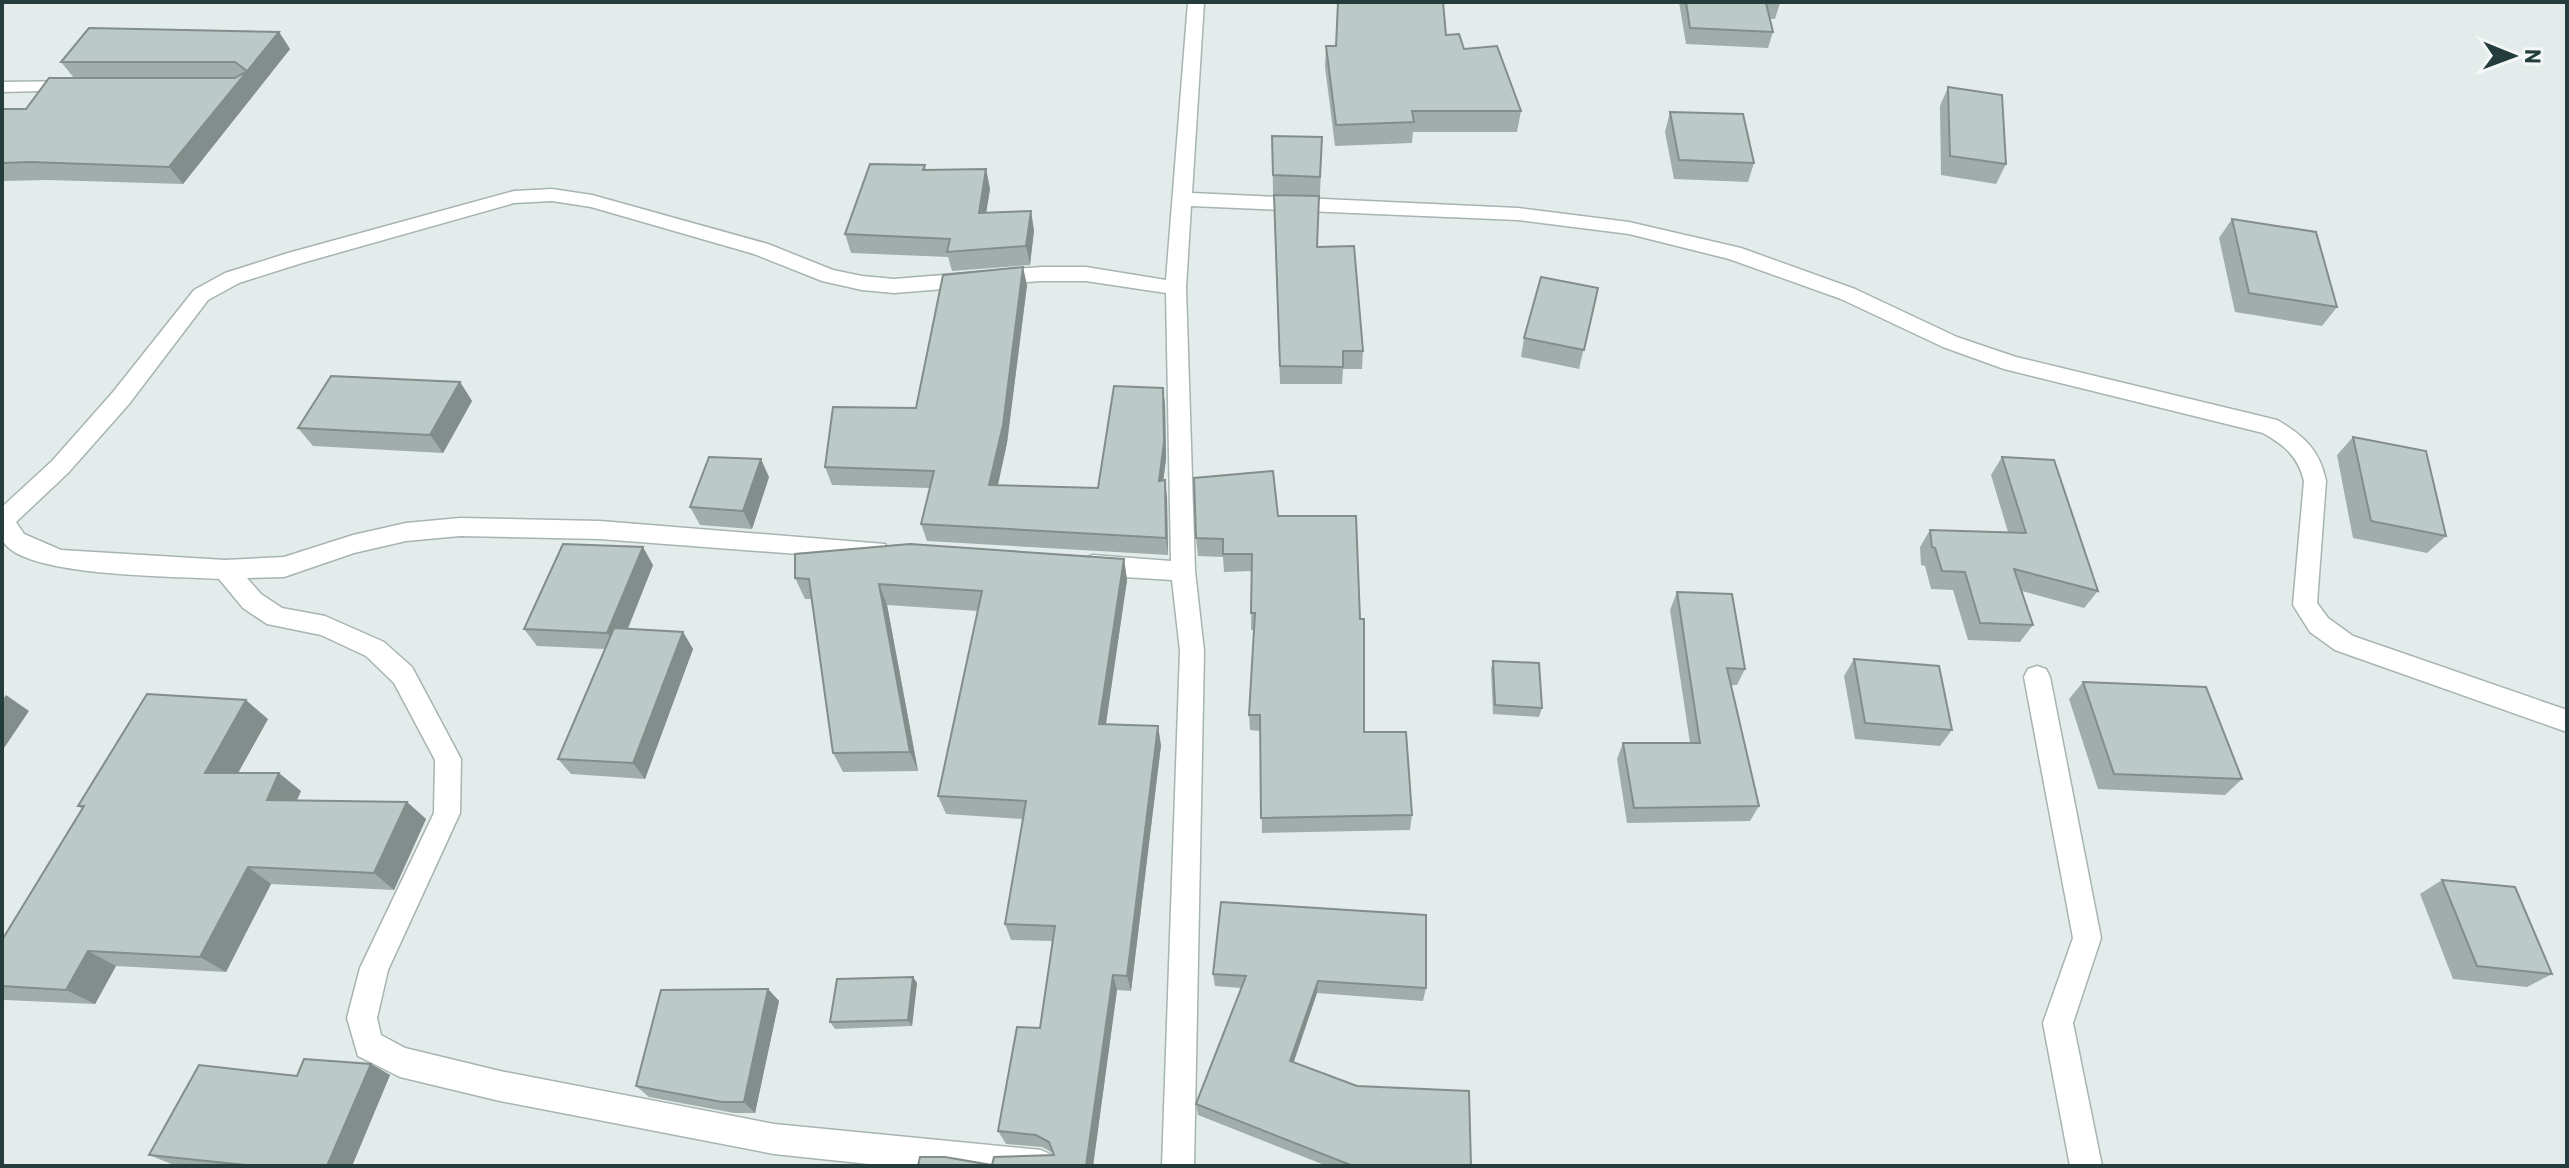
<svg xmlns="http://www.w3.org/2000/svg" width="2569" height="1168" font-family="Barlow,sans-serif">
<rect width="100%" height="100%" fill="#e3ecea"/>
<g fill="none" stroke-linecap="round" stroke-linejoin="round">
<g stroke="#a6b4b2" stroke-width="3">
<path id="minor" d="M1188,2H1204L1192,193L1518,208L1629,222L1741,248L1855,289L1957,337L2016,357L2277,420C2303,435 2320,450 2326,481L2317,603L2328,618L2353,636L2567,710V732L2335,650L2310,632L2293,605L2304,481C2298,456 2284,445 2263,433L2004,369L1943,347L1841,299L1729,259L1629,234L1518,220L1191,206L1186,288L1195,571L1204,651L1194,1166H1162L1180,651L1172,580L1093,575L1085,572L1081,565L1085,558L1093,555L1171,561L1166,293L1086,281H1041L894,293L862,290L822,281L754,254L591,207L552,201L514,203L302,263L239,283L208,300L129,404L68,473L16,522L24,534L61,550L225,560L284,557L353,535L406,523L460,518L600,521L885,544L889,551L885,558L877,560L600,539L460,536L406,541L354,553L284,577L247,578L261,594L282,608L325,616L384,642L412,667L461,759L460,813L388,970L377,1018L381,1035L405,1048L500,1071L774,1124L1041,1150L1052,1155L1057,1166H888L774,1154L500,1101L400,1077L358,1056L347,1018L360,968L434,813L435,760L394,683L366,656L321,635L267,624L243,608L219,579C176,576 30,577 5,544C0,535 2,518 2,507L52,461L113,392L194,290L225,273L288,253L514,191L552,189L592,195L768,244L833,270L862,276L894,279L1041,267H1086L1166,280Z
M76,81L85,86L82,90L2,92V82Z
M2037,666L2046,669L2050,677L2101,938L2073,1023L2102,1166H2070L2043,1023L2073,938L2024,677L2028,669Z"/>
</g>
<use href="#minor" fill="#fff" fill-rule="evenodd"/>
</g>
<path fill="#a1adab" d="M1679,2H1780V3L1775,19H1770L1773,32L1768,48L1686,44Z
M279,32L290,49L183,184L47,180L2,181V109H26L74,78L61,62Z
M1446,35L1464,49L1521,111L1517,132H1413L1412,143L1335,146L1325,67L1326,46H1336Z
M1948,87L2006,164L1996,184L1941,175L1940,106Z
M1670,112L1754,163L1748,182L1674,179L1665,132Z
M1272,136L1322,137L1320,196L1273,194Z
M925,165L926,170L986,169L990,189L986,213L1034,230L1030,265L952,271L948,257L851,253L845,234Z
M1274,213L1318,247L1363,351L1362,369H1343L1342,384H1280Z
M2232,219L2337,307L2322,326L2235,312L2219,238Z
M1027,285L1007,443L998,485L1098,488L1163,388L1165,405L1166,459L1163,481L1167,498L1168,555L927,541L921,524L930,488L832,485L825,467L916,408Z
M1598,288L1579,369L1521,357L1524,338Z
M460,382L472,401L443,453L313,446L298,428Z
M2353,437L2446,536L2427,553L2353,538L2337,455Z
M2002,457L2098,591L2084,608L2022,591L2033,625L2020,642L1968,640L1953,590L1931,589L1925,566L1921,565L1920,547L1930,530L2008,532L1991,475Z
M769,477L752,529L700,525L690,507Z
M1278,516L1364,732L1412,815L1410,830L1262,833L1260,731L1250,730L1249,715L1254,630H1251L1252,571L1224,572L1223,557L1198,556L1196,538Z
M1124,559L1127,580L1106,724L1161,745L1131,991L1117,990L1093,1166L992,1165L1054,1155L1053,1153L1042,1147L1006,1144L998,1131L1040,1028L1052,941L1011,940L1005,924L1023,819L946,814L938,796L978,611L887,605L918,771L843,772L833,753L811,599H805L795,578Z
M653,565L628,629L683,632L693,649L645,779L571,774L558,759L605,649L537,646L524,629Z
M1677,592L1745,669L1737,685H1731L1759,806L1750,821L1627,823L1617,759L1623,743H1690L1670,610Z
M1854,659L1952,730L1940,746L1855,739L1844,676Z
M1493,661L1542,708L1539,717L1493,714L1491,669Z
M2083,682L2242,779L2225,795L2098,789L2069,699Z
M268,719L238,773L301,791L297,800L407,802L426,819L394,890L271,884L226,972L116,966L95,1004L5,1000L2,998V940L82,809L78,806Z
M2442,880L2552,974L2527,987L2453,979L2420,894Z
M1213,974L1426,988L1423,1001L1317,993L1294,1062L1471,1166H1327L1198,1115L1196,1104L1241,988L1215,986Z
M913,977L917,983L912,1026L835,1029L830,1022Z
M768,989L779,1001L755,1113H734L649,1097L636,1086Z
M371,1064L390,1075L352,1166H187L174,1165L149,1155L297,1076Z"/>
<path fill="#838d8b" d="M279,32L290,49L183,184L169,167Z
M986,169L990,189L983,232L979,213Z
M1031,211L1034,230L1030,265L1026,246Z
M1023,267L1027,285L1007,443L994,502L989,485Z
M460,382L472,401L443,453L430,435Z
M1163,388L1165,405L1166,459L1161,498L1159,481Z
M761,459L769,477L752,529L743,511Z
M1165,480L1167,498L1168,555L1166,538Z
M643,547L653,565L619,650L607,633Z
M1124,559L1127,580L1103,743L1099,724Z
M879,584L887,605L918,771L910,752Z
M683,632L693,649L645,779L633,763Z
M6,695L29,711L2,751V701Z
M246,700L268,719L228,791L205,773Z
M1158,726L1161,745L1131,991L1127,976Z
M279,773L301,791L289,817L267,800Z
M407,802L426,819L394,890L374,873Z
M248,867L271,884L226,972L200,957Z
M88,951L116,966L95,1004L66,990Z
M1113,975L1117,990L1093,1166H1086Z
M913,977L917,983L912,1026L908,1020Z
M1318,981L1317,993L1290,1072V1061Z
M768,989L779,1001L755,1113L744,1102Z
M371,1064L390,1075L352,1166H327Z"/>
<path fill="#bbc9c7" stroke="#838d8b" stroke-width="2" d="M1338,2H1443L1446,35L1459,34L1464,49L1497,46L1521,111H1412L1414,122L1336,125L1326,46H1336Z
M1686,2H1780V3H1766L1773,32L1690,28Z
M89,28L279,32L169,167L31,162L2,163V109H26L49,78H235L247,71L235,62H61Z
M1948,87L2002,95L2006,164L1950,156Z
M1670,112L1743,114L1754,163L1679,160Z
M1272,136L1322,137L1320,177L1273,175Z
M870,164L925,165L923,170L986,169L979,213L1031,211L1026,246L947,252L950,239L845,234Z
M1274,195L1319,196L1317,247L1354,246L1363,351H1343V367L1280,366Z
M2232,219L2316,232L2337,307L2249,293Z
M1023,267L1003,425L989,485L1098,488L1114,386L1163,388L1164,442L1159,481L1165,480L1166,538L921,524L934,471L825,467L833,407L916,408L943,275Z
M1541,277L1598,288L1584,350L1524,338Z
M331,376L460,382L430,435L298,428Z
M2353,437L2426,451L2446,536L2371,521Z
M709,457L761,459L743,511L690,507Z
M2002,457L2054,460L2098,591L2014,569L2033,625L1980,623L1965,572L1942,571L1935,548L1932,547L1930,530L2026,533Z
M1273,471L1278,516H1356L1360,619H1364V732H1406L1412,815L1261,818L1260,715H1249L1255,613H1251L1252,554H1223V539L1196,538L1194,478Z
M563,544L643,547L607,633L524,629Z
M910,544L1124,559L1099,724L1158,726L1127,976L1113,975L1086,1166H918L920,1157H945L992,1165L994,1157L1054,1155L1049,1142L1036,1135L998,1131L1017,1027L1040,1028L1055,926L1005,924L1026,801L938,796L982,591L879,584L910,752L833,753L809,579L795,578V554Z
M1677,592L1732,594L1745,669L1727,668L1759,806L1634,808L1623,743H1700Z
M614,628L683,632L633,763L558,759Z
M1854,659L1939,666L1952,730L1865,723Z
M1493,661L1539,663L1542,708L1495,705Z
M2083,682L2206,687L2242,779L2114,774Z
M147,694L246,700L205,773H279L267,800L407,802L374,873L248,867L200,957L88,951L66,990L2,986V940L84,806H78Z
M2442,880L2515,887L2552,974L2477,966Z
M1221,902L1426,915V988L1318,981L1290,1061L1357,1086L1469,1091L1471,1166H1353L1196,1104L1246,976L1213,974Z
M913,977L908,1020L830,1022L837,979Z
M768,989L744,1102H722L636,1086L661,990Z
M304,1059L371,1064L327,1166H255L149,1155L199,1065L297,1076Z"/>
<rect width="2569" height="1168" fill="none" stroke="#243c3c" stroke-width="8"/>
<g transform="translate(2513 56) rotate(91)" stroke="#f3f8f7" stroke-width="6" paint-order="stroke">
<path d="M0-6L14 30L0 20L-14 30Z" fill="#243c3c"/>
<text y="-12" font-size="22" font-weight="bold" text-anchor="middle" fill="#243c3c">N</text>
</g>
</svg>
